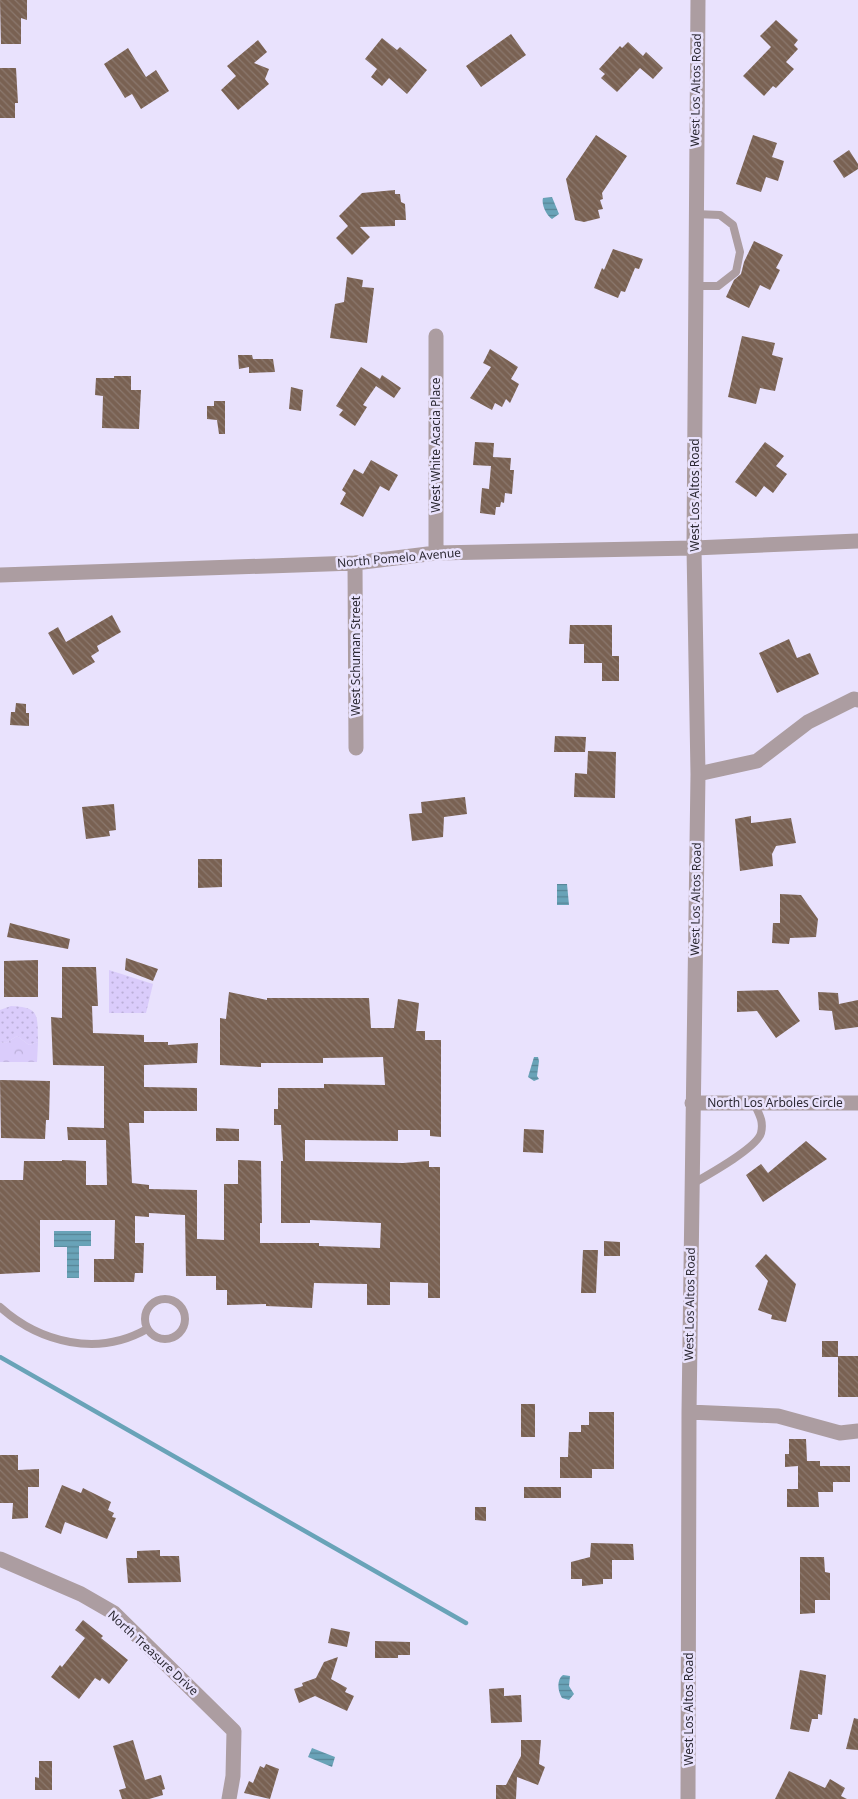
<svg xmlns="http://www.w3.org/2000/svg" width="858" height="1799" font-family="'Noto Sans',sans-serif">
<defs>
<pattern id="grass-dots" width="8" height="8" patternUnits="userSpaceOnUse" patternTransform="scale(1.25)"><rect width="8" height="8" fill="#daccfb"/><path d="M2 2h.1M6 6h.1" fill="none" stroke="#bbafd8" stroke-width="1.8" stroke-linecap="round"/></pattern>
<pattern id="park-crowns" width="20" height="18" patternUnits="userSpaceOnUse" patternTransform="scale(1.25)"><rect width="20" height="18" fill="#daccfb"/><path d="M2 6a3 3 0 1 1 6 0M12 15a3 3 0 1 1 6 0" fill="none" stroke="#bbafd8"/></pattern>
<pattern id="water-rules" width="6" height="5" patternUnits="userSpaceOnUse" patternTransform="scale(1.25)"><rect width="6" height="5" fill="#69a3b8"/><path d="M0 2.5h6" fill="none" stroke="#578596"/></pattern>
<pattern id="building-back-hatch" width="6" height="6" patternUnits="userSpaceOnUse" patternTransform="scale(1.25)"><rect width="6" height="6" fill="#796152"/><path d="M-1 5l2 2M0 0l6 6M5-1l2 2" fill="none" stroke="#8b786e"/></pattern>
</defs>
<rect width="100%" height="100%" fill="#e9e2fd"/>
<path fill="url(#grass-dots)" d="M109,970L153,984L146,1013H109Z
M11,1006C41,1007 37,1016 38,1042L29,1045L17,1036L6,1043L0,1042V1010Z"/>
<path fill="url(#park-crowns)" d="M17,1036L29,1045L38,1042L37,1062H0V1042L6,1043Z"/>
<path fill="url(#water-rules)" d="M552,197L559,214L552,219C547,216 541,205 543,198Z
M557,884H567L569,905H557Z
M534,1057H538L539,1061L537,1076L539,1079L534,1081L528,1077Z
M54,1231H91V1246H79V1278H67V1247H54Z
M563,1675L570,1676L569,1686L574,1694L569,1700L562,1698C558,1692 556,1680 563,1675Z
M312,1748L335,1757L332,1767L308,1757Z"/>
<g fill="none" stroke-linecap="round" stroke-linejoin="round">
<path stroke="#69a3b8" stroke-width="4.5" d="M0,1357L466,1623"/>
</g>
<path fill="url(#building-back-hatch)" d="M0,0H27V20L21,18V44H1Z
M776,20L798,40L794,45L798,49L786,62L794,69L776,88L773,86L764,96L743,76L771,47L760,36Z
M511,34L526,55L481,87L466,66Z
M382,38L397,50L400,47L427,70L407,94L389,78L382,86L371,77L377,69L365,59Z
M258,40L267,52L254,63L269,69L265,79L269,84L238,110L221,90L236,76L227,66Z
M628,42L643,56L646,52L663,68L653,79L640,68L617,92L601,78L605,74L599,69L620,46L622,48Z
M128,48L146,77L156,70L169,91L141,109L132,94L125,98L104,64Z
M0,68H16L18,103H15V118H0Z
M596,135L627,156L602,193L603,199L600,200L603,209L598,210L600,218L584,222L575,220L566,179Z
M753,135L777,143L772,157L784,161L778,181L766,177L761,192L736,184Z
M849,150L858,164V169L844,178L833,161Z
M395,190V194H400L401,202L405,204L406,220H395V226L360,227L370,237L352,255L336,238L348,226L339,216L362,193Z
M754,241L783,255L776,268L780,270L770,290L760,285L749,308L726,297L734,280L741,274L744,262Z
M613,249L643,259L639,269L635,268L625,292L621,291L618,298L594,288L602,268L604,270Z
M347,277L363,280L362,287L374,288L367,343L330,338L335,304L344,302Z
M742,336L775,343L772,355L783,358L775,391L760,388L756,404L728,397Z
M490,349L518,367L511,379L519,384L510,403L506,399L502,407L495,403L492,410L470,398L491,367L483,363Z
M238,355H252L253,359H273L275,372L249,373V367L239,369Z
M361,367L380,379L382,375L401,388L394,398L376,386L363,405L367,407L355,426L339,415L343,410L336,406Z
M114,376H131V390H141L139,429L102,428L103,396L95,395L96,378H114Z
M291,387L303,390L301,411L289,409Z
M214,401H225V434H219L217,420L207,419V406H214Z
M475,442L494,443L493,457L511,458L510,470H514L512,494L505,493L504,503L501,502L500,507H496L495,515L480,513L482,488L489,489L491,466L473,465Z
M765,442L784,456L776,466L787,474L773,493L764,486L756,497L735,482Z
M371,460L398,475L389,491L380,486L363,517L340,504L346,493L342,490L354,469L363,474Z
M112,615L121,632L97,646L99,651L91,656L95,662L73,675L48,633L58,627L66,642Z
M570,625H612V656H619V681H602V663H584V644H569Z
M789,639L797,658L810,653L819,674L777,693L759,653Z
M16,703L26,704V713H29V726L10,725L11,712H15Z
M555,736L586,737L585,752H554Z
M588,751L616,752L615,798L574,797L575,773L587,774Z
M465,797L467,814L444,817L443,837L412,841L409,814L422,813L421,802Z
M114,804L116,830L109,831L110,836L86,839L82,807Z
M751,816V823L791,818L796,843L776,846L772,854L773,866L740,871L735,819Z
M198,859H222V887L198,888Z
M780,894L801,895L818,919L816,937L790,938L789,944L772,943L773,923H780Z
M10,923L70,939L68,949L7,937Z
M126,958L158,969L153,981L125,970Z
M38,960V997H4V961Z
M62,967H96L98,1006H92L93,1033L144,1035V1042H168V1045L198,1043L197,1063L144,1065V1087L197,1088V1111H144V1123H129L132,1183L149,1185V1189L197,1190V1239L224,1240V1184H238V1160L261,1161L262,1223H260V1243H319V1246L380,1248L381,1223L310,1220V1223H281V1161H283L281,1125H274V1109H278V1088H324V1084L385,1085L383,1057L323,1058V1063H261V1067L220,1065V1018L226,1019L229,992L267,1000V998H369L371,1028H394L398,999L419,1003L416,1031H425V1040H441V1137L430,1136V1130H398V1141L305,1140V1161L403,1163L429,1161V1167H440V1298H428V1283L390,1282V1305H367V1284L314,1283L312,1308L266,1306V1304L227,1305V1290H216V1276H186L185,1215L149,1213V1217L135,1216V1243H144L143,1273H135L134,1282H94V1259H114L115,1220H40V1272L0,1274V1180H23L24,1161H62V1160L86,1161V1185H107L106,1140H68L67,1127L104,1128V1066L53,1065L51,1017L62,1018Z
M778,990L800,1021L776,1038L757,1011L737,1012V991Z
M818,992L838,993L839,1004L858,1000V1027L835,1030L832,1011L819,1010Z
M0,1080L50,1081L49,1120H46L45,1139L1,1138Z
M216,1128L239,1129V1141H216Z
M524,1129L544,1130L543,1153L523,1152Z
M806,1141L827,1159L763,1202L746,1175L761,1164L768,1173Z
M604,1241L620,1242V1256H604Z
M583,1250H598L596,1293H581Z
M766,1254L796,1284L786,1322L771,1319L772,1315L758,1310L768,1281L755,1266Z
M822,1341H838V1356H858V1397H838V1357H822Z
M521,1404H535V1437H521Z
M589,1412H614V1469H592V1478H560V1457H568L569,1432H581V1425H589Z
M789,1439H806L807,1461H820V1466H850V1482H833V1492H818L819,1507H787V1489H798V1466L785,1467V1454H789Z
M0,1455H18V1470L39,1469V1487H28V1518L12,1519L13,1503H0Z
M62,1485L81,1493L83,1488L111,1502L108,1510L114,1513L112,1517L116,1518L107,1539L65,1522L61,1534L45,1527Z
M524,1487H561V1498H524Z
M475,1507H486V1521L475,1520Z
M591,1543L633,1544L634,1560H612V1579H603V1584L582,1586V1579H571V1562L590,1557Z
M160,1550V1556H179L181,1582L128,1583L126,1558H137V1551Z
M800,1557H824L825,1572L830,1573V1600H815V1613L800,1614Z
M83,1620L103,1636L101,1638L128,1660L109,1684L102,1678L100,1681L95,1678L79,1699L51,1677L60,1665L62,1667L85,1638L75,1630Z
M331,1628L350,1632L347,1647L328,1643Z
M375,1641L410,1642V1655H398V1658H375Z
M338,1657L331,1679L347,1688L345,1692L354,1696L347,1711L315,1696L299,1703L294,1689L303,1686L302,1683L316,1678L324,1662Z
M800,1670L826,1675L822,1715L818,1714V1719H812L809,1732L790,1729Z
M504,1688V1696L521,1695L522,1722L491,1723L489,1689Z
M854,1718L858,1719V1750L846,1749Z
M133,1740L145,1780L161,1775L165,1789L162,1790L163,1795L149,1799H122L119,1790L126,1788L113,1746Z
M521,1740H541L539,1764L545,1767L538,1785L517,1777L516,1799H496V1785H506L521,1756Z
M39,1761H52V1790H35V1777L39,1778Z
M266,1764L279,1769L270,1799L244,1793L249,1781L253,1783L260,1766L264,1768Z
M789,1771L825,1788L830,1779L845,1788L841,1796L847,1799H775Z"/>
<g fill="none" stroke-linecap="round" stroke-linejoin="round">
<path stroke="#ac9da1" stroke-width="8" d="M695,286H718L736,272L740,252L733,225L720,215L695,214
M692,1184C706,1176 757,1148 761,1133C764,1121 759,1114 754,1103
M145 1319a20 20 0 1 1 40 0a20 20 0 1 1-40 0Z
M0,1307C40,1343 98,1357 147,1329"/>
<path stroke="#ac9da1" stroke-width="15" d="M436,336V553
M355,563L356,748
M0,575L355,563L436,553L694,548L858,541
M698,774L757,761L808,722L854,699L858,700
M692,1103H858
M689,1412L778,1416L840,1433L858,1431
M0,1559L81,1594L114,1613L234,1731L233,1776L229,1799
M688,1799L689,1412L698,774L694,548L698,0"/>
</g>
<g text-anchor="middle" stroke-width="5" stroke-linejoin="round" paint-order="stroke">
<g font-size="12" fill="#2c2933" stroke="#e9e2fd">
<text transform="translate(696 90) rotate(-89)" y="4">West Los Altos Road</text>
<text transform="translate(436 445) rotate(-90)" y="4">West White Acacia Place</text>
<text transform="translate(695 495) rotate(-90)" y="4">West Los Altos Road</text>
<text transform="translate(399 558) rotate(-5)" y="4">North Pomelo Avenue</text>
<text transform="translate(356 656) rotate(-90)" y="4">West Schuman Street</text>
<text transform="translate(696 899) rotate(-89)" y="4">West Los Altos Road</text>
<text x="775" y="1107">North Los Arboles Circle</text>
<text transform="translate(690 1304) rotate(-89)" y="4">West Los Altos Road</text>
<text transform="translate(153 1653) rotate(43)" y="4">North Treasure Drive</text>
<text transform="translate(689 1709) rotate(-90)" y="4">West Los Altos Road</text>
</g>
</g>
</svg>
